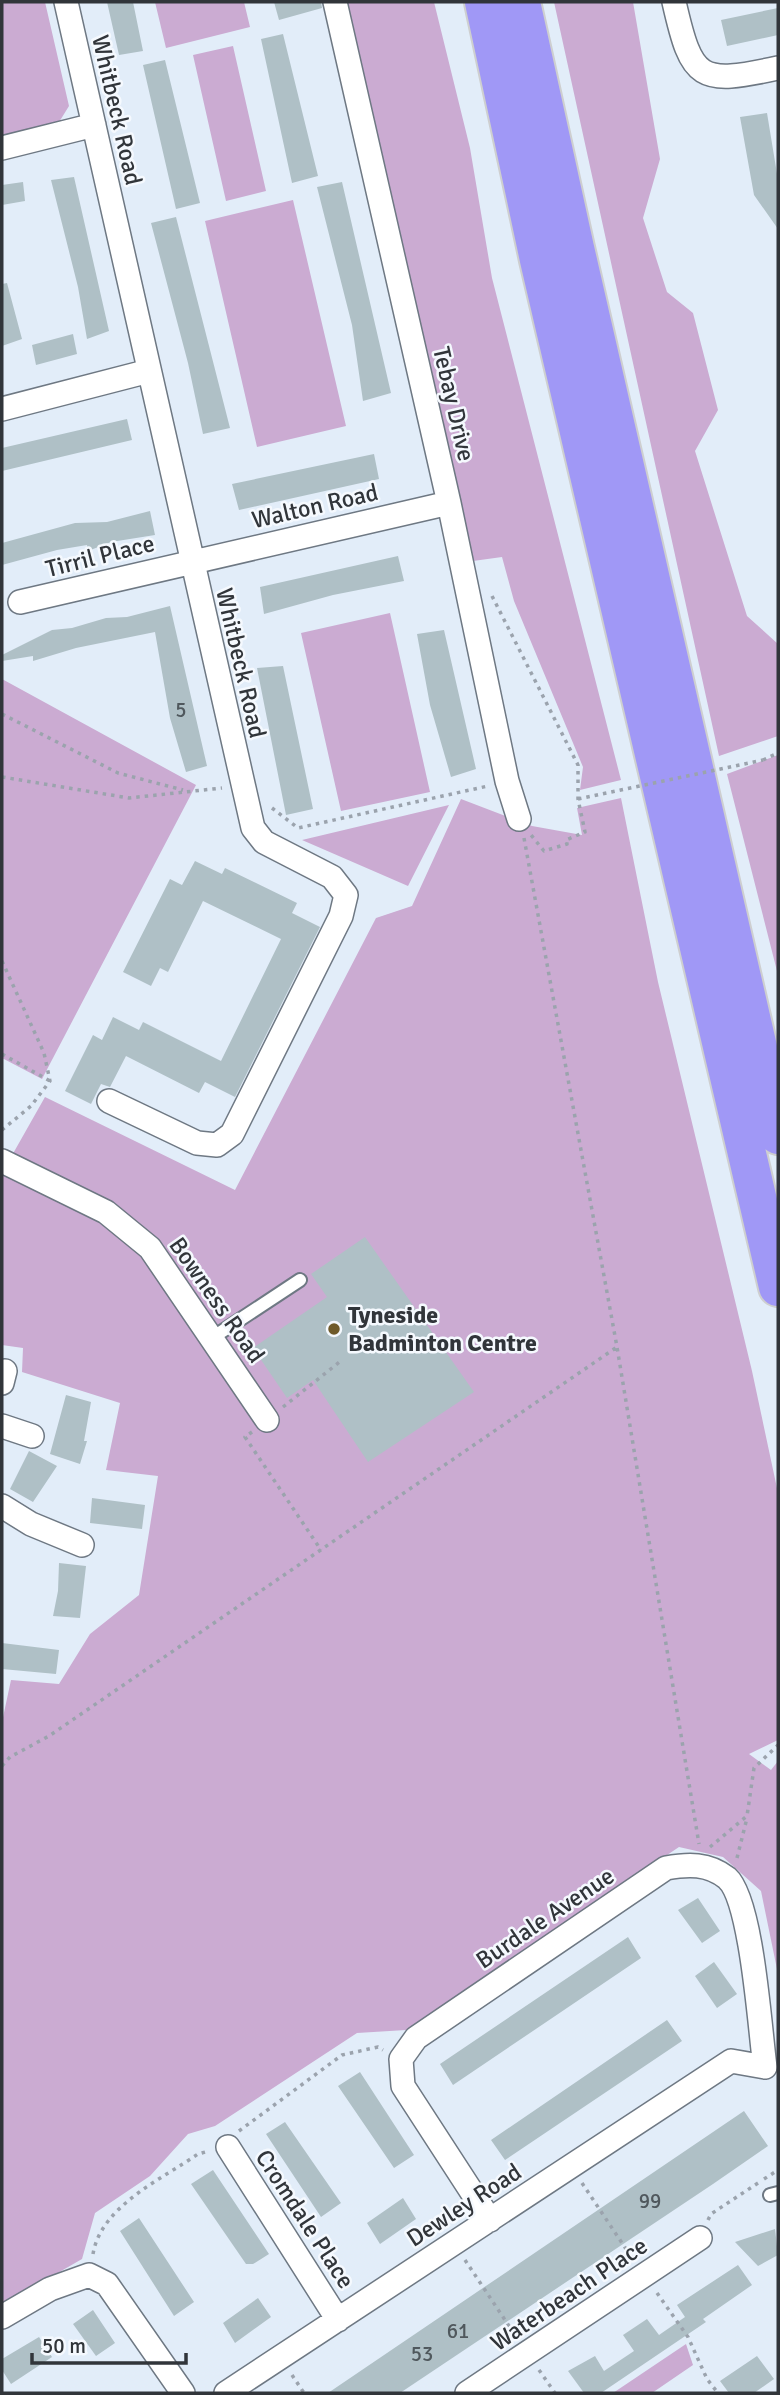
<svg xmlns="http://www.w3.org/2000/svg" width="780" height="2395" font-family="Signika,sans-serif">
<rect width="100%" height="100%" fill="#e2edf9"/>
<path fill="#cbabd2" d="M2,2H45L69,106L56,127L2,140Z
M155,2H244L250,27L166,48Z
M345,2H434L470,148L492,278L621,780L580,790L583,767L514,601L502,557L473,561Z
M554,2H633L660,159L643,218L667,292L693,313L718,410L695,451L747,616L778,644V736L719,756Z
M233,46L266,191L226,201L193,55Z
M293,200L346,426L257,447L205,221Z
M390,613L430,792L341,811L301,633Z
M2,679L196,785L42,1079L2,1058Z
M778,755V975L727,774Z
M621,798L658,982L752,1371L778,1493V1740L749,1754L771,1770L778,1761V1974L761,1891L723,1857L679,1847L406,2030L357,2033L215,2126L188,2134L150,2176L95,2213L82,2259L2,2305V1722L11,1680L59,1684L90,1634L139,1595L158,1476L106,1470L120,1403L22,1372L23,1348L2,1345V1173L45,1097L235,1190L376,918L412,906L461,799L532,826L582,835L577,808Z
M449,805L408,886L302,840Z
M686,2344L693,2365L652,2393H613Z"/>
<path fill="#afc0c6" d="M107,2H133L143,51L119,55Z
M274,2H321L322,8L279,20Z
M778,8V35L727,46L721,20Z
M283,34L318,176L292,183L261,39Z
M165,60L200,203L176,209L143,65Z
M767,113L778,180V229L754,195L740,117Z
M74,177L109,331L87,339L78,287L51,180Z
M23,182L25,201L2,205V185Z
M342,182L391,393L363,401L352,325L317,187Z
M176,217L230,428L203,434L188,363L151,223Z
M7,283L22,339L2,346V284Z
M73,334L77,354L36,365L32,345Z
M127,419L132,440L2,471V448Z
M374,454L379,479L239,510L232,484Z
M150,511L155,535L111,542L88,551L87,545L57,550L2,565V543L75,523L107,522Z
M398,556L404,581L333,595L264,614L260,587Z
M170,606L207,766L186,772L170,718L155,632L76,648L33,661V656L2,661V655L52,630L72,628L106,618L127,617Z
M444,630L476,769L451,777L430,705L417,634Z
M283,666L313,809L286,815L257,668Z
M195,861L222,874L225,868L297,903L292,913L320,927L235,1097L205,1082L199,1093L126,1056L110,1087L101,1084L91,1104L65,1091L93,1035L102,1040L113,1017L139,1030L143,1022L221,1061L281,939L203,901L168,972L160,968L151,986L123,972L170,879L182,885Z
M365,1237L474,1392L368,1462L313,1380L287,1398L253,1348L327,1297L311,1274Z
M66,1395L91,1402L84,1441H87L80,1464L50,1454Z
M29,1451L57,1466L33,1502L10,1489Z
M92,1498L145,1505L142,1529L90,1523Z
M59,1563L86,1566L80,1618L53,1616L58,1591Z
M2,1643L59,1650L56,1674L2,1669Z
M698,1898L720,1931L702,1943L678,1910Z
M628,1937L641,1958L453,2085L440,2064Z
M714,1962L737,1994L717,2008L695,1976Z
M667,2020L682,2041L505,2160L491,2140Z
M360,2072L414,2155L394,2168L338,2086Z
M744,2111L768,2146L713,2184L400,2393H328Z
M285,2122L341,2203L321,2217L266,2134Z
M213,2170L269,2254L253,2264H246L191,2184Z
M403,2198L416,2219L380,2244L367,2223Z
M139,2218L194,2302L174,2316L120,2231Z
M775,2229L778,2255L758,2266L735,2242Z
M738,2265L752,2285L703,2319L706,2322L601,2393H584L568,2371L595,2356L604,2371L634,2351L623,2335L647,2319L659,2335L685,2317L677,2305Z
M258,2298L271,2317L235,2343L223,2323Z
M93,2310L115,2343L96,2356L73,2324Z
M39,2337L52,2357L11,2384L2,2370V2359Z
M757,2356L774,2379L754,2393H729L720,2381Z"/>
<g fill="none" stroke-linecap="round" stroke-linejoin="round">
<g stroke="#6e7883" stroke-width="16">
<path id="lane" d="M212,1338L300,1280
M770,2195L778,2193"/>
</g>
<g stroke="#6e7883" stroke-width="26">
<path id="street" d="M66,2L253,828L264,842L332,877L346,895L341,916L232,1134L217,1145L197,1143L109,1101
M335,2L449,503L507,781L519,819
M674,2C692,81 699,85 778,68
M2,148L94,125
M2,409L149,371
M20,602L449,503
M2,1161L106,1212L150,1248L267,1420
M2,1383L5,1371
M2,1426L32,1436
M2,1506L31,1524L82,1545
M228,2147L338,2320
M490,2220L403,2086L401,2059L416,2038L666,1868C688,1864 708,1863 727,1878C752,1900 760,2031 765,2067
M2,2317L50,2289L89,2275L107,2284L183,2393
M226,2393L731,2061L765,2067
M467,2393L700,2238"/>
</g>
<g stroke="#cecfd0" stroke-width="42">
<path id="highway" d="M484,2L539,260L778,1287
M521,2L575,248L778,1135"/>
</g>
<path stroke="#9ba3ad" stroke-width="3.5" stroke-dasharray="3.5 5" stroke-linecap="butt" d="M492,596L578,765V799L585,832L566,840L567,844L544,851L531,835
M2,714L118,773L183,790
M763,760L778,753
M2,777L129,798L222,788
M272,808L298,828L488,786
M524,838L617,1347L699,1844
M2,961L44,1053L50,1081L31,1106L2,1130
M2,1054L50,1081
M283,1407L342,1360
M252,1432L245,1437L321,1550
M2,1766L10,1757L49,1736L617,1347
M710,1847L747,1816L754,1768L778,1745
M737,1858L747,1818
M239,2131L342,2055L378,2047L383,2050
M764,2179L778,2170
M582,2183L632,2258
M708,2220L711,2214L758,2183
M93,2254C101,2206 162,2179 198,2154L209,2151
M465,2260L515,2335
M657,2293L688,2337L707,2379L718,2393
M539,2370L555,2393
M292,2375L304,2393"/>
<use href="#lane" stroke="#fff" stroke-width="12"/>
<use href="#street" stroke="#fff" stroke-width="23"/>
<use href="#highway" stroke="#a098f6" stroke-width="38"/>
<path stroke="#9ba3ad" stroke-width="3.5" stroke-dasharray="3.5 5" stroke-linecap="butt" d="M578,799L763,760"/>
</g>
<circle fill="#6f5a2a" stroke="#f5f9fe" stroke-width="2.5" cx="334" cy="1329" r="7"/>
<g text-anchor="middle" stroke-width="5" stroke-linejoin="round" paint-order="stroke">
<g font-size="21" fill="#50585d">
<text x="181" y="717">5</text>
<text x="650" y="2208">99</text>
<text x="458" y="2338">61</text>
<text x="422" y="2361">53</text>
</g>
<g font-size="24" fill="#31353a" stroke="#f5f9fe">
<text transform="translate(117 110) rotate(77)" y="8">Whitbeck Road</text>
<text transform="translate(454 404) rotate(77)" y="8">Tebay Drive</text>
<text transform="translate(315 506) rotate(-13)" y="8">Walton Road</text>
<text transform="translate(100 556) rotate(-14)" y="8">Tirril Place</text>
<text transform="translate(241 663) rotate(77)" y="8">Whitbeck Road</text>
<text transform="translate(217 1300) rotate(55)" y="8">Bowness Road</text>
<text transform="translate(545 1918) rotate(-34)" y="8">Burdale Avenue</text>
<text transform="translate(464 2205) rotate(-33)" y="8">Dewley Road</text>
<text transform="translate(305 2219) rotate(57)" y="8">Cromdale Place</text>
<text transform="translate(569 2294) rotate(-34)" y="8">Waterbeach Place</text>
</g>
<g font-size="24" font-weight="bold" fill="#31353a" stroke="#f5f9fe" text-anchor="start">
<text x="348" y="1323">Tyneside<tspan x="348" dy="28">Badminton Centre</tspan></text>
</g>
</g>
<rect width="780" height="2395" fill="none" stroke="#31353a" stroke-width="7"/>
<path d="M32 2353v10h154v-10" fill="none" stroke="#31353a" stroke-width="3.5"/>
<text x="42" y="2353" font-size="21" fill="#31353a" stroke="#f5f9fe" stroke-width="5" paint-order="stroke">50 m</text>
</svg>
